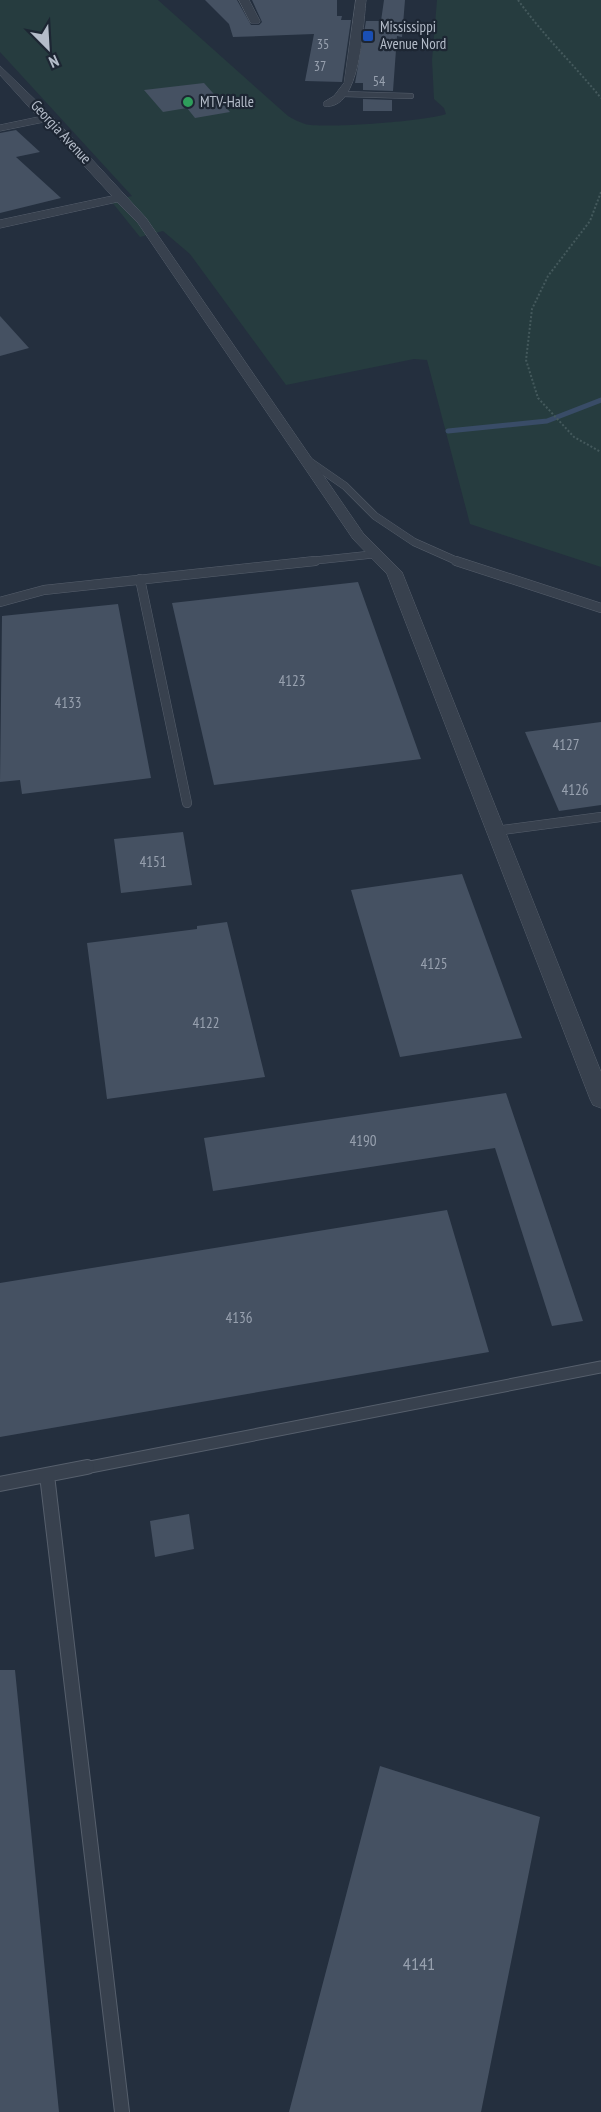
<svg xmlns="http://www.w3.org/2000/svg" width="601" height="2112" font-family="'PT Sans Narrow',sans-serif">
<rect width="100%" height="100%" fill="#242f3e"/>
<path fill="#263c3f" d="M0,0H158L288,116C293,119 299,122 305,124C322,129 429,121 446,114L444,108L434,99L432,60L437,0H601V567L470,524L427,360L414,359L286,385L190,254L163,231L140,237L111,201L132,196L0,52Z"/>
<g fill="none" stroke-linecap="round" stroke-linejoin="round">
<path stroke="#394c67" stroke-width="5" d="M448,431L547,421L601,400"/>
</g>
<path fill="#455162" d="M205,0H237L251,25H259L262,22L252,0H337V16H342L341,20H351L342,82L305,81L314,34L233,37L229,24Z
M384,0H405L402,37L397,36L393,91L363,90V83H355L366,21H381Z
M204,83L230,112L195,118L187,108L163,112L144,90Z
M363,99L392,100V111H363Z
M16,130L40,152L16,157L61,198L0,213V133Z
M0,316L29,348L0,356Z
M358,582L421,759L214,785L172,603Z
M118,604L151,778L22,794L20,780L0,782L2,616Z
M601,722V805L559,811L525,732Z
M183,832L192,885L121,893L114,839Z
M462,874L522,1038L400,1057L351,890Z
M227,922L265,1077L107,1099L87,943L197,929V926Z
M506,1093L583,1321L552,1326L495,1148L213,1191L204,1138Z
M447,1210L489,1352L0,1437V1283Z
M189,1514L194,1549L155,1557L150,1521Z
M0,1670H15L59,2112H0Z
M380,1766L540,1817L481,2112H289Z"/>
<g fill="none" stroke-linecap="round" stroke-linejoin="round">
<g stroke="#565f6c" stroke-width="6">
<path id="lane-far4" d="M342,94L411,96"/>
</g>
<g stroke="#565f6c" stroke-width="8">
<path id="lane-far3" d="M306,459L345,486L375,516L414,542L459,562
M301,562L377,554"/>
</g>
<g stroke="#565f6c" stroke-width="10">
<path id="lane-far2" d="M456,561L601,608
M140,579L187,803
M0,602L44,590L315,561
M495,831L601,817"/>
</g>
<g stroke="#565f6c" stroke-width="13">
<path id="lane-far1" d="M80,1469L601,1367"/>
</g>
<g stroke="#565f6c" stroke-width="16">
<path id="lane" d="M47,1475L122,2112
M0,1484L87,1467"/>
</g>
<g stroke="#565f6c" stroke-width="1">
<path id="street" d="M239,0H249L260,21L259,23H251Z
M356,0H366C363,24 361,112 324,106V102L334,96L344,83Z
M0,66L52,116L146,218L363,533L402,572L601,1072V1108L593,1105L590,1099L387,574L353,539L138,223L117,202L0,228V220L112,196L44,122L0,131V125L38,117L0,75Z"/>
</g>
<path stroke="#44595c" stroke-width="2" stroke-dasharray="2 2" stroke-linecap="butt" d="M518,0C543,35 574,65 601,98
M601,192L590,221L548,276L532,309L526,360L538,398L574,437L601,452"/>
<use href="#lane-far4" stroke="#38414e" stroke-width="5"/>
<use href="#lane-far3" stroke="#38414e" stroke-width="7"/>
<use href="#lane-far2" stroke="#38414e" stroke-width="9"/>
<use href="#lane-far1" stroke="#38414e" stroke-width="11"/>
<use href="#lane" stroke="#38414e" stroke-width="14"/>
<use href="#street" fill="#38414e" fill-rule="evenodd"/>
</g>
<rect fill="#1a4fb4" stroke="#1d2633" stroke-width="2" x="362" y="30" width="12" height="12" rx="3"/>
<circle fill="#2e9e5b" stroke="#1d2633" stroke-width="2" cx="188" cy="102" r="6"/>
<g text-anchor="middle" stroke-width="4.5" stroke-linejoin="round" paint-order="stroke">
<g font-size="14" fill="#98a1af">
<text x="323" y="49">35</text>
<text x="320" y="71">37</text>
<text x="379" y="86">54</text>
</g>
<g font-size="15" fill="#b4bcc9" stroke="#1d2633" text-anchor="start">
<text x="380" y="32">Mississippi<tspan x="380" dy="17">Avenue Nord</tspan></text>
<text x="200" y="107">MTV-Halle</text>
</g>
<g font-size="15" fill="#b4bcc9" stroke="#1d2633">
<text transform="translate(61 132) rotate(47)" y="5">Georgia Avenue</text>
</g>
<g font-size="15" fill="#98a1af">
<text x="292" y="686">4123</text>
<text x="68" y="708">4133</text>
<text x="566" y="750">4127</text>
<text x="575" y="795">4126</text>
<text x="153" y="867">4151</text>
<text x="434" y="969">4125</text>
<text x="206" y="1028">4122</text>
<text x="363" y="1146">4190</text>
<text x="239" y="1323">4136</text>
</g>
<g font-size="18" fill="#98a1af">
<text x="419" y="1970">4141</text>
</g>
</g>
<g transform="translate(48 48) rotate(156)" stroke="#1d2633" stroke-width="4.5" paint-order="stroke">
<path d="M0-4.5L10 22L0 15L-10 22Z" fill="#b4bcc9"/>
<text y="-9" font-size="16" font-weight="bold" text-anchor="middle" fill="#b4bcc9">N</text>
</g>
</svg>
